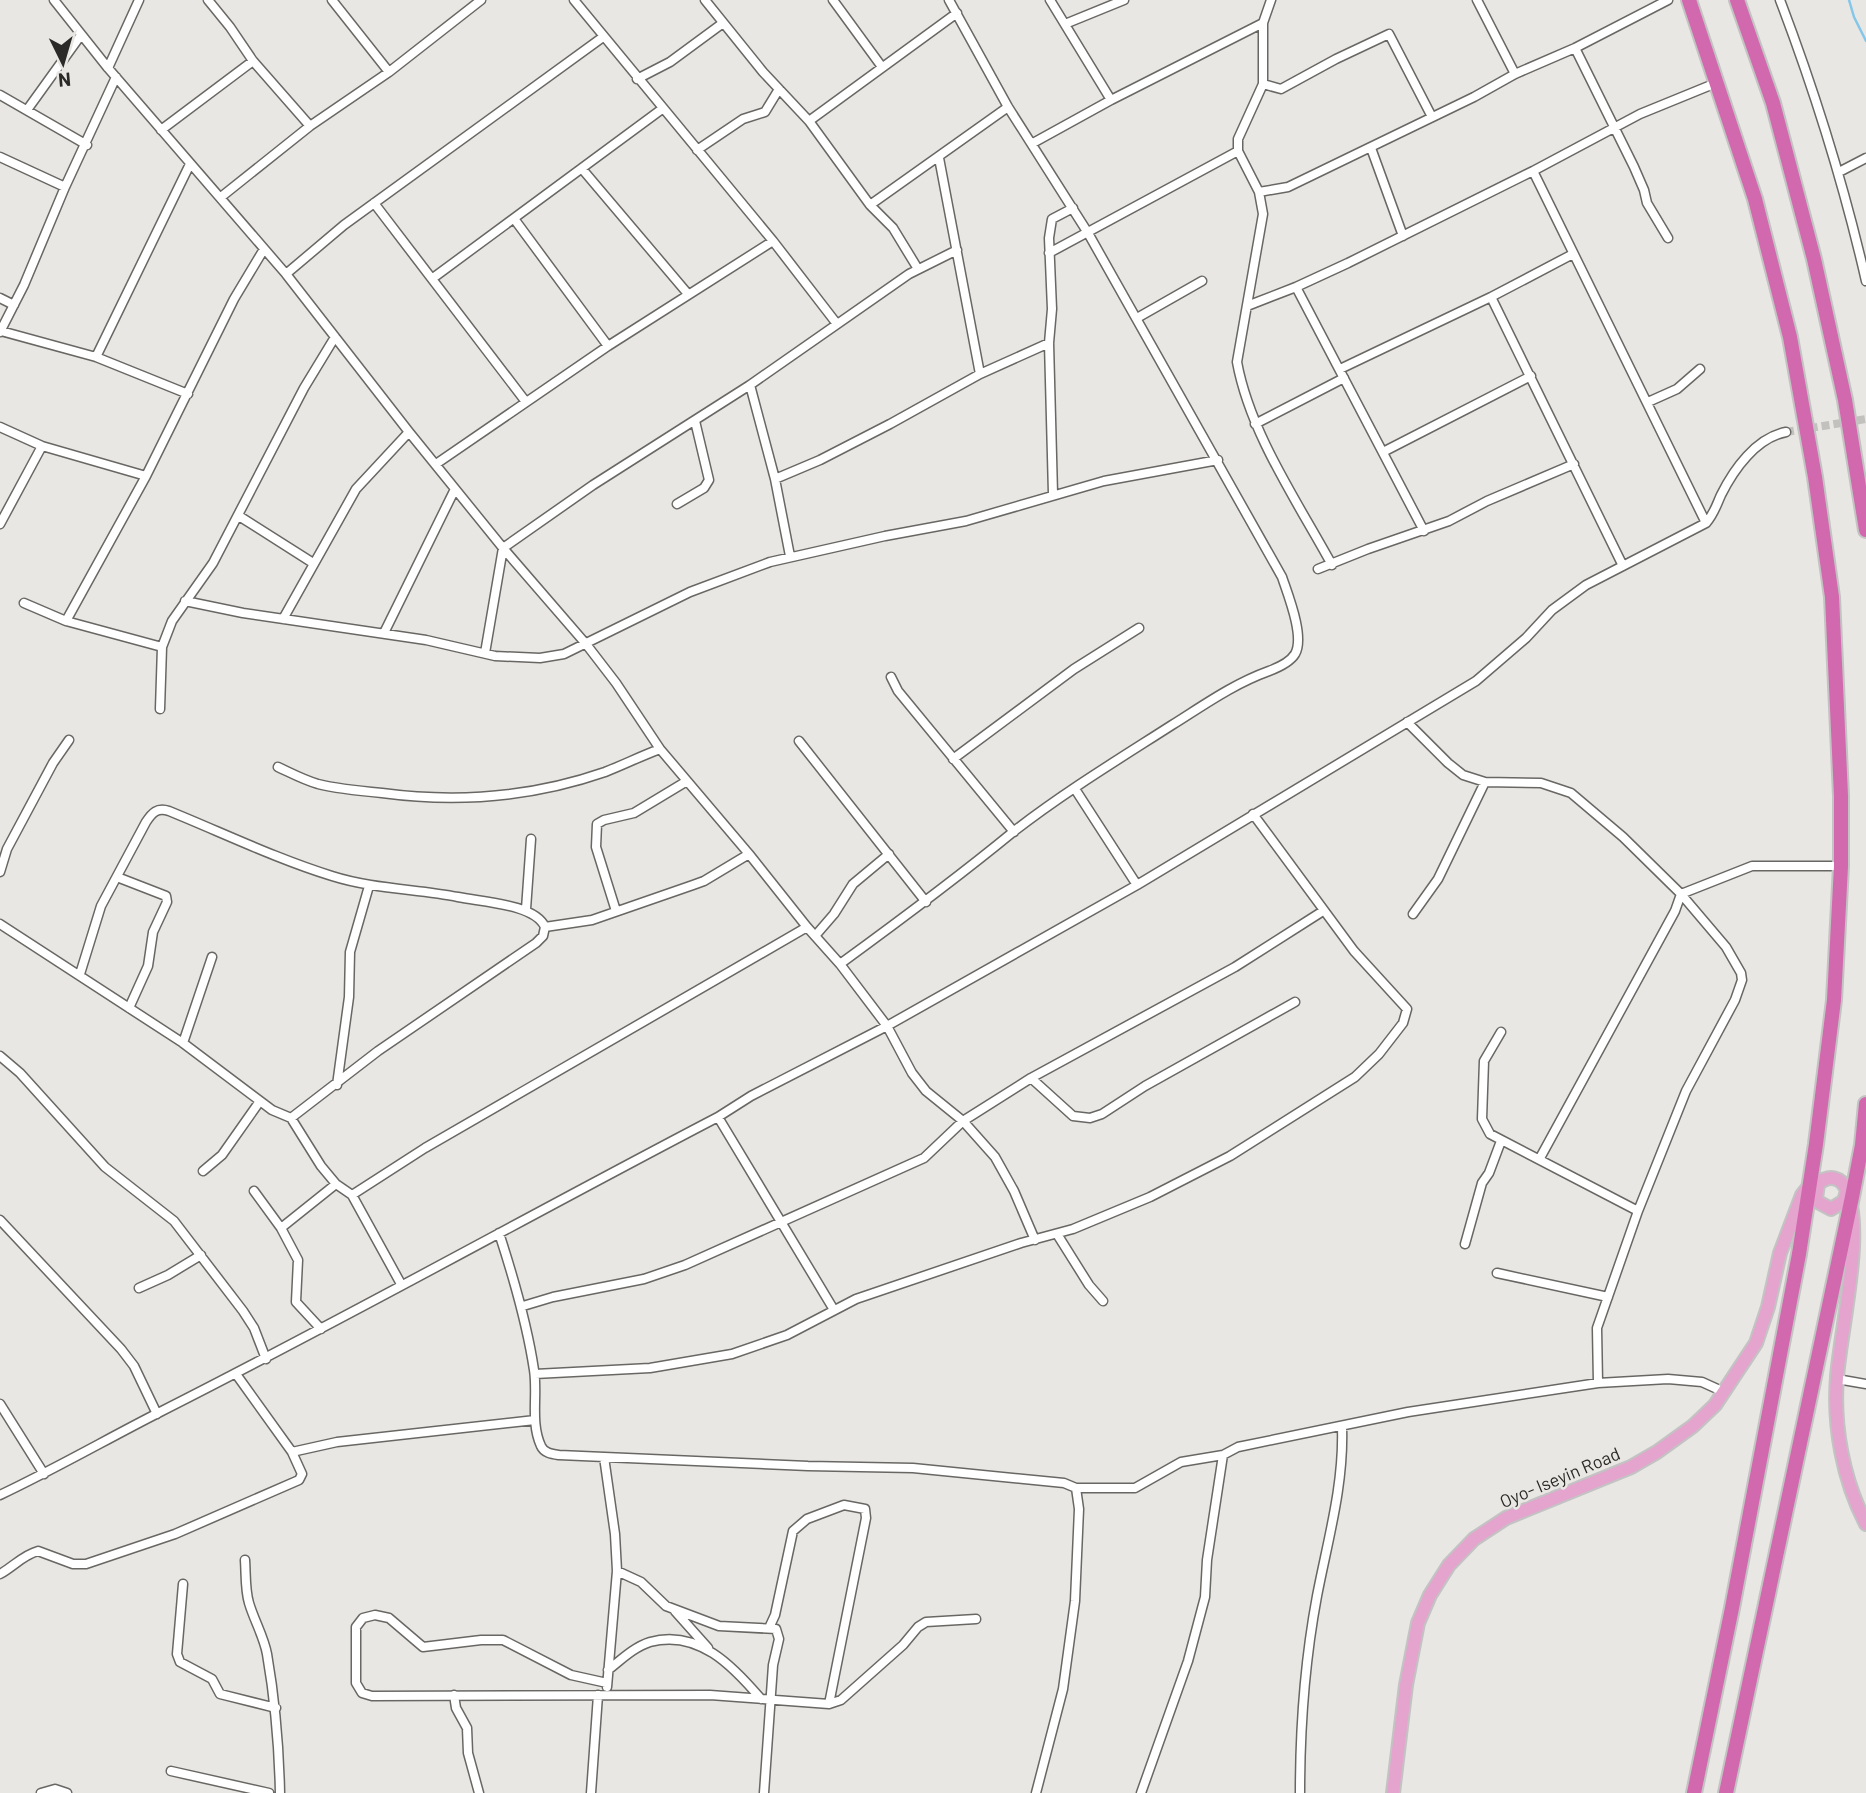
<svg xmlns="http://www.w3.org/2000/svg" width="1866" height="1793" font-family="Barlow,sans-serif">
<rect width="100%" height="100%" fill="#e9e7e3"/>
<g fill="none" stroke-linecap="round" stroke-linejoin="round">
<path stroke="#85c7e9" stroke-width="2.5" d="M1849,0L1854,17L1866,41"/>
<path stroke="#c3c1be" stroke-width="8" stroke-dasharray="8 4" stroke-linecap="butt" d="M1786,432L1866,419"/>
<g stroke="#696764" stroke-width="11">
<path id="street" d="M54,0L108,68L286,274L409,432L503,548L586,644L616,683L660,749L749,854L807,927L840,964L887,1026L912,1073L926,1091L963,1121L995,1157L1014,1191L1035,1240
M208,0L230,27L253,61L310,126
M332,0L389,72
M574,0L773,241L837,324
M705,0L763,72L809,121L870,205L893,228L918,269
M833,0L882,67
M1050,0L1111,100
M1271,0L1263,23V84L1238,139V151L1259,192L1263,214L1237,362C1250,433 1297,501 1332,565
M1477,0L1515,74
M1780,0C1815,92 1844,185 1866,281
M1065,24L1124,0
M1575,48L1634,167L1644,190L1647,203L1668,238
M108,68L139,0
M637,79L670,62L723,23
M1263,84L1281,89L1336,59L1389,34L1432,117
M0,95L87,145
M27,110L81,35
M809,121L957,13
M161,130L253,61
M1033,143L1111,100L1263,23
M1371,148L1403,236
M697,150L743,119L765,112L779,89
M0,157L65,187
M939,158L980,374
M583,170L688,294
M1533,171L1706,523
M1839,172L1866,158
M1259,192L1288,187L1474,97L1515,74L1575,48L1668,0
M221,197L310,126L389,72L481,0
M374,203L526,402
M870,205L1008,107
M515,220L608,346
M1049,253L1238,151
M286,274L344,225L603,37
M433,278L662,109
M1296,287L1424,531
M1491,297L1623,566
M0,298L14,305
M1247,306L1296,287L1348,263L1533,171L1640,114L1716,83
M1137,318L1202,281
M1,331L96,357L188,394
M0,332L24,285L65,187L116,77
M96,357L190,164
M1340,369L1491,297L1573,254
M750,385L775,479L790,556
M1648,402L1677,389L1700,369
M1255,424L1344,378
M0,427L42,446L146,476
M1383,452L1531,376
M436,464L608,346L773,241
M775,479L820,460L890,424L980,374L1049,343
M1053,494L1049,343L1052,309L1049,238L1052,219L1073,208
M677,504L704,488L709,480L695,421
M239,516L313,563
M0,524L42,446
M1318,569L1368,549L1449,521L1487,501L1574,464
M185,601L243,613L426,640L495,656L540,658L564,654L690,592L770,562L885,536L966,521L1104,481L1218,460
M24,603L66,621L162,647
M283,619L356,489L409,432
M66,621L146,476L234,299L264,249
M384,633L455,489
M485,653L503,548L593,485L750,385L909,274L957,250
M891,677L898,691L1014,832
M160,709L162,647L172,621L213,563L304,388L335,337
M1407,722L1448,763L1463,775L1485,782L1541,783L1571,793L1623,837L1681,894L1726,947L1741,973L1742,980L1735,1000L1686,1091L1638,1211L1597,1328L1598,1383
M799,741L926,902
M953,759L1074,669L1139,628
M278,767C291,773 304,780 318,784C338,789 360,791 382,793C457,803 533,797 605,772C623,765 641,756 660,749
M1075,789L1137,885
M0,872L7,849L53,763L69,740
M117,877L166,896L167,902L153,932L148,966L129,1008
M526,909L531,839
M616,911L596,847L597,824L604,820L634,813L687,781
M1413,914L1438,879L1485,782
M0,924L183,1043L272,1110L291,1118L321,1166L336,1184L352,1195L401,1284
M545,927L592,920L693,885L704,881L749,854
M815,936L834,914L853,884L889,854
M840,964C899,921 957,878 1013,832C1063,793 1119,759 1172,725C1204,705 1233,684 1269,671C1277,668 1290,662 1295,654C1305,637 1288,595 1282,577L1088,233L1008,107L949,0
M80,974L101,906L146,822C152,813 157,807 169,811C223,833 277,859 332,876C373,889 417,889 458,897C482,902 535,904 545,927
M1501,1032L1484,1061L1482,1119L1490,1134L1638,1211
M183,1043L212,957
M0,1056L20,1073L105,1167L174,1221L243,1311L254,1328L266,1359
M1031,1078L1073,1116L1090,1118L1102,1114L1145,1086L1295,1002
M337,1085L349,997L350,952L369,886
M718,1117L834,1310
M291,1118L378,1051L536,943L543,936L545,927
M1540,1158L1675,911L1681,894L1752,866H1841
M203,1171L222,1155L260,1101
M254,1191L281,1228L298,1260L296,1302L321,1329
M352,1195L425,1148L807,927
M0,1220L121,1349L134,1366L157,1414
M281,1228L336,1184
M499,1233C514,1279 527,1323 534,1370C538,1395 530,1422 541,1446C544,1453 552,1454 559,1455L808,1466L913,1468L1064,1483L1076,1488L1079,1509L1075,1601L1063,1689L1036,1793
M1057,1234L1089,1285L1103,1301
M1465,1244L1482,1183L1489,1173L1501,1141
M1497,1273L1608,1297
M139,1288L168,1275L201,1255
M523,1306L553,1297L644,1279L685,1265L924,1158L963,1121L1031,1078L1235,967L1323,911
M535,1374L650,1368L732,1354L787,1335L856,1299L1021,1243L1073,1229L1150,1197L1230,1156L1355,1077L1379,1054L1403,1023L1407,1009L1354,951L1253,814
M1837,1379L1866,1384
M0,1404L44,1474
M292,1452L337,1442L535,1420
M604,1457L615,1534L617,1571L607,1687
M1076,1488H1135L1181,1462L1223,1455L1238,1447L1408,1412L1598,1383L1668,1379L1702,1382L1724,1392
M0,1495C55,1469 107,1439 160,1412C348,1317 532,1214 718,1117L751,1096L887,1026L1137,885L1476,681L1526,638L1552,610L1586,585L1706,523C1714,514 1716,506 1721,495C1734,469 1756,438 1786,432
M245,1560C246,1574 245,1590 249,1603C254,1620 264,1637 267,1654C275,1700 279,1746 280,1793
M617,1571L641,1582L666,1606L719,1626L776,1629L779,1639L773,1665L764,1793
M0,1574C13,1567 23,1555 38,1551L73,1564H86L175,1534L299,1480L302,1474L292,1452L236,1374
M183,1584L177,1654L180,1662L212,1679L220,1694L276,1708
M675,1611L708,1648
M769,1628L775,1615L793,1531L807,1519L844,1505L865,1509L866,1518L829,1704
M608,1670C621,1660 634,1647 650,1642C698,1629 733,1666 761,1699
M607,1683L571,1675L503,1640H481L423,1647L389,1618L375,1615L363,1618L356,1627V1683L362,1693L372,1696L710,1695L829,1704L841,1700L903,1645L918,1627L926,1622L976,1619
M454,1695L456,1708L467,1728L468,1753L479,1793
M171,1771L269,1793
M41,1793L55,1789L67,1793
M591,1793L598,1695
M1141,1793L1188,1661L1205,1597L1207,1560L1223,1455
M1300,1793C1300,1727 1305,1660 1317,1596C1328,1539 1344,1485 1342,1427"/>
</g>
<g stroke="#c3c3c3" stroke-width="16">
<path id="primary" d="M1810,1185L1818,1202L1831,1209L1844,1201L1847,1191C1842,1177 1829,1174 1818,1184L1816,1198
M1845,1186C1866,1228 1841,1326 1837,1377C1833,1426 1843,1480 1866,1524
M1393,1793L1406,1685L1418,1623L1430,1595L1449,1565L1474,1539L1506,1518L1631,1467L1657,1452L1693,1426L1715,1405L1756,1343L1768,1307L1780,1253L1802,1195L1810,1185L1822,1180"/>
</g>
<g stroke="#c3c3c3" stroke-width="18">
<path id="highway" d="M1689,0L1755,199L1790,337L1815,477L1832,597L1841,796V866L1834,1000L1816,1144L1799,1254L1732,1608L1694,1793
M1737,0L1773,103L1814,259L1845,400L1866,530
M1726,1793L1852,1197L1862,1145L1866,1104"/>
</g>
<use href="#street" stroke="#fff" stroke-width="8"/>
<use href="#primary" stroke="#e4a4ce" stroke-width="12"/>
<use href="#highway" stroke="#d268ad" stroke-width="14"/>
</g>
<g text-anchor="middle" stroke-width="5" stroke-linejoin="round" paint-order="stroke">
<g font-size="18" fill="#2a2928" stroke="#e9e7e3">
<text transform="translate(1560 1478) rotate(-23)" y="6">Oyo- Iseyin Road</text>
</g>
</g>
<g transform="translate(63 63) rotate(175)" stroke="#e9e7e3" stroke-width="5" paint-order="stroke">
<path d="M0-5L12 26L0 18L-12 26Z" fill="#2a2928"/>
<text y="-10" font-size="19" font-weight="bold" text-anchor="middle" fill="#2a2928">N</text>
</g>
</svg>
